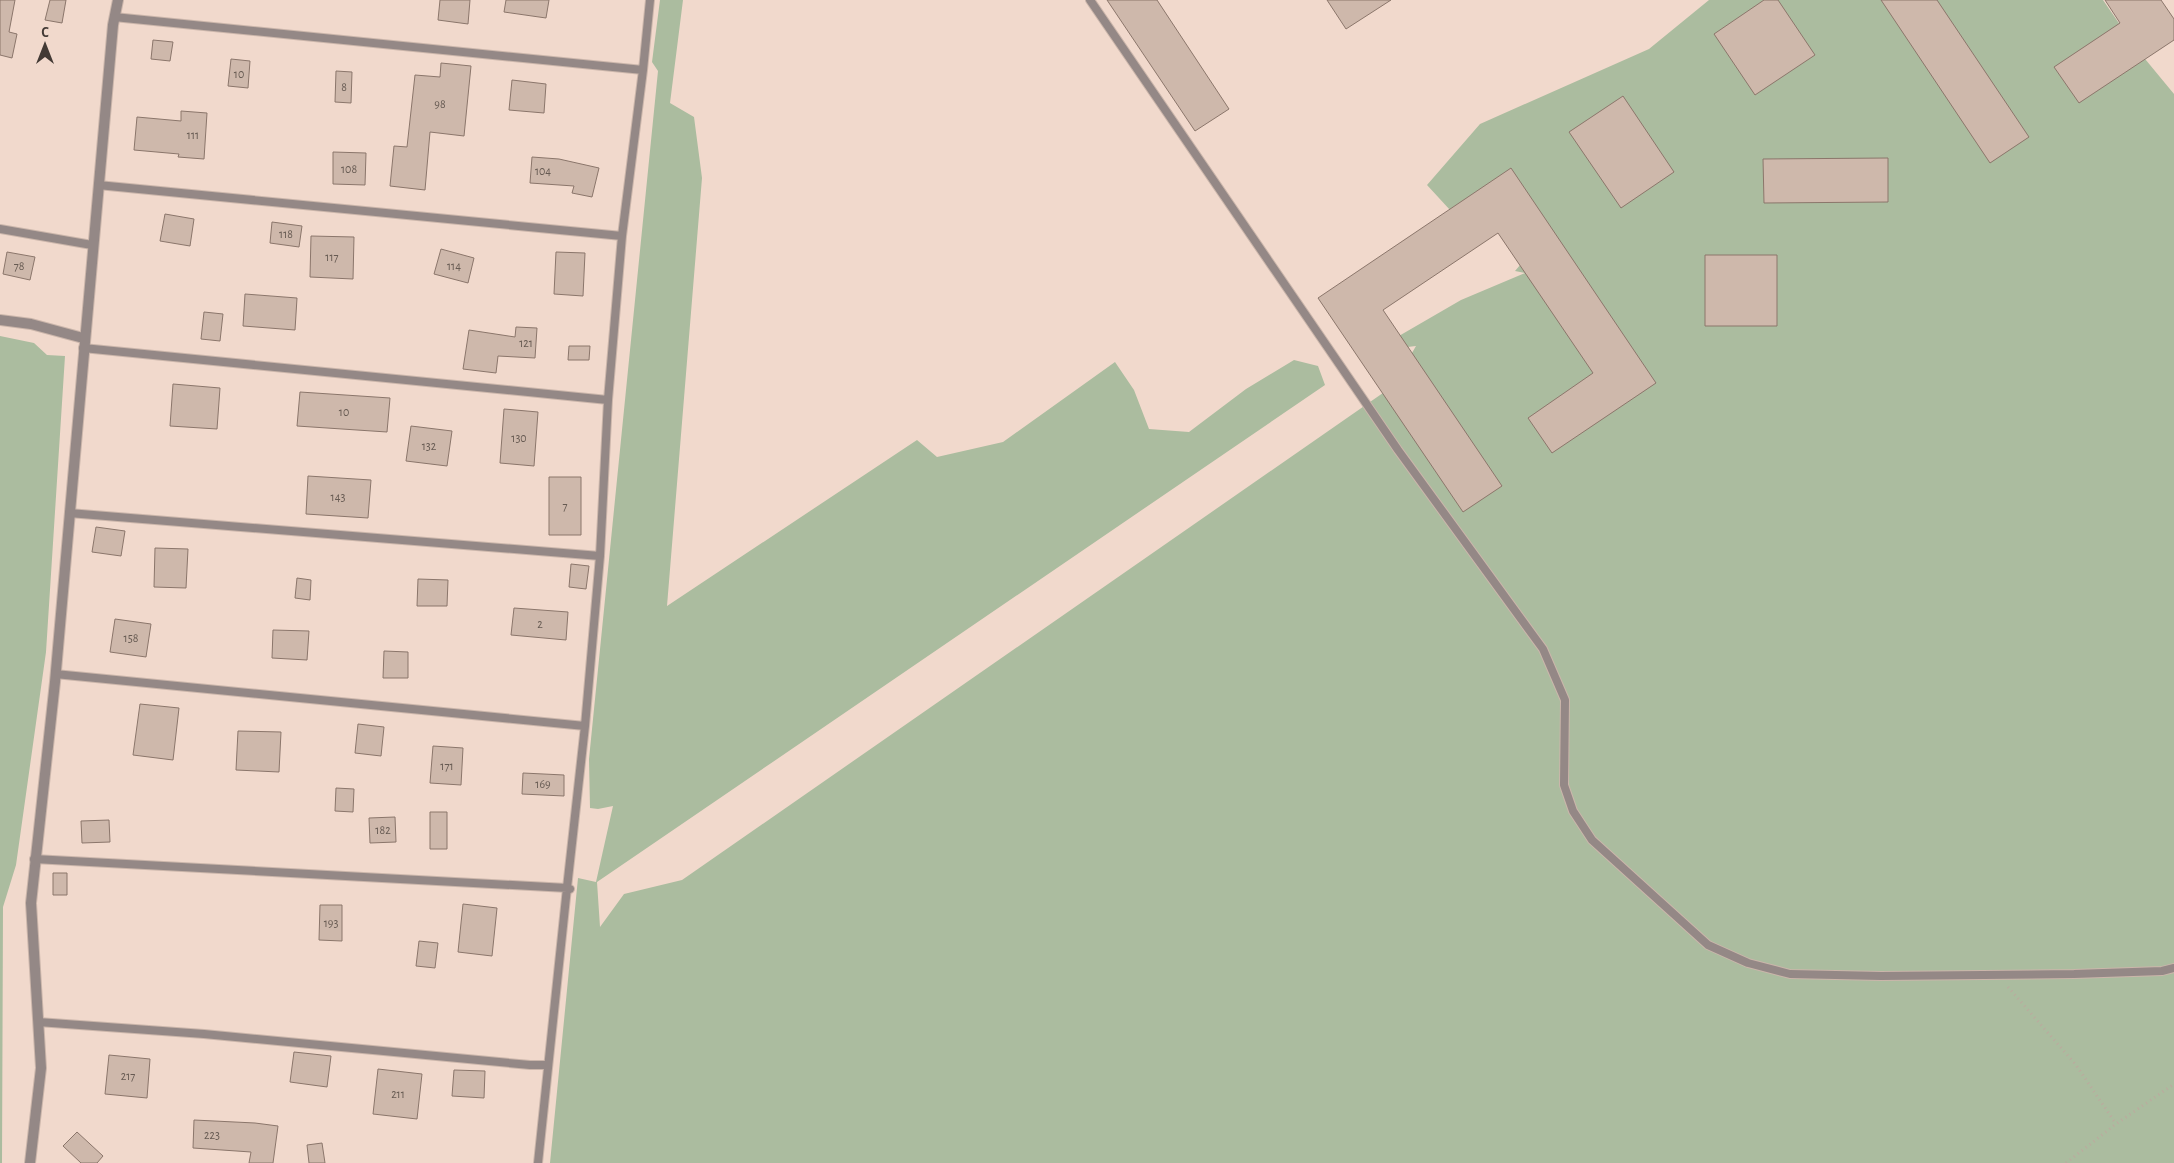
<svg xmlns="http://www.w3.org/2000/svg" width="2174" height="1163" font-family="'Alegreya Sans',sans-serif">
<rect width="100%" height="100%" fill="#f1d9cc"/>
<path fill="#abbc9f" d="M660,0H683L670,103L694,117L702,178L667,606L917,440L937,457L1003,442L1115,362L1134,390L1149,429L1189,432L1246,389L1294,360L1318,366L1325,385L597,882L600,927L624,894L682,880L1393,386L1416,346L1373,351L1461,300L1525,273L1515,271L1531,252V205L1462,223L1427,185L1480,124L1649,49L1709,0H2103L2136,48L2174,94V1163H550L578,878L596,882L613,806L598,809L590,808L589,759L658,71L652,62Z
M0,336L34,343L47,355L65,356L46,652L16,865L3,907L2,1163H0Z"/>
<path fill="#ceb8ab" stroke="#8b766b" d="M0,0H15L9,32L17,34L12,58L0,55Z
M50,0H66L62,23L45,20Z
M440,0H470L468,24L438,20Z
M506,0H549L546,18L504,12Z
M1107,0H1157L1229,109L1195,131Z
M1327,0H1391L1346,29Z
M1764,0H1778L1815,55L1755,95L1714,34Z
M1881,0H1937L2029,137L1990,163Z
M2105,0H2161L2174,19V40L2079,103L2054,67L2120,23Z
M153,40L173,42L170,61L151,59Z
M231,59L250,61L248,88L228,86Z
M441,63L471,66L464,136L430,132L425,190L390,186L394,146L407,147L415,75L440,77Z
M336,71L352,72L351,103L335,102Z
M512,80L546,84L544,113L509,110Z
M1623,96L1674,172L1621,208L1569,132Z
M181,111L207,113L204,159L178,157L179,154L134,150L137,117L181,121Z
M333,152L366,153L365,185L333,184Z
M532,157L559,159L599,168L592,197L572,193L574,186L530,183Z
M1888,158V202L1764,203L1763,159Z
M1511,168L1656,383L1552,453L1528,418L1593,373L1498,233L1383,310L1502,486L1463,512L1318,298Z
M165,214L194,219L190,246L160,241Z
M272,222L302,226L299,247L270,243Z
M311,236L354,237L353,279L310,277Z
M441,249L474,258L468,283L434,274Z
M7,252L35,257L30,280L3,274Z
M556,252L585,253L583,296L554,294Z
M1705,255H1777V326H1705Z
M245,294L297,298L295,330L243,326Z
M204,312L223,314L220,341L201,339Z
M516,327L537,328L535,358L498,356L496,373L463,369L469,330L515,337Z
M569,346H590L589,360H568Z
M173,384L220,388L217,429L170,426Z
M300,392L390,398L387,432L297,426Z
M504,409L538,412L534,466L500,463Z
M411,426L452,431L447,466L406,461Z
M308,476L371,480L368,518L306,514Z
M549,477H581V535H549Z
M96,527L125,531L121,556L92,552Z
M155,548L188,549L186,588L154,587Z
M571,564L589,566L586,589L569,587Z
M297,578L311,580L310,600L295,598Z
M418,579L448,580L447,606H417Z
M514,608L568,612L566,640L511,635Z
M115,619L151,624L146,657L110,652Z
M273,630L309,631L307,660L272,658Z
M384,651L408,652V678H383Z
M140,704L179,708L173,760L133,755Z
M358,724L384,727L381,756L355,753Z
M238,731L281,732L279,772L236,770Z
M433,746L463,748L461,785L430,783Z
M523,773L564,775V796L522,794Z
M336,788L354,789L353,812L335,811Z
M430,812H447V849H430Z
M395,817L396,842L370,843L369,818Z
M109,820L110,842L82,843L81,821Z
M53,873H67V895H53Z
M463,904L497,908L492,956L458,952Z
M320,905H342V941L319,940Z
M419,941L438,943L435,968L416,966Z
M294,1052L331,1056L327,1087L290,1082Z
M109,1055L150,1059L147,1098L105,1094Z
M378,1069L422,1074L417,1119L373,1114Z
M454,1070L485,1071L484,1098L452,1096Z
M194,1120L255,1123L278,1126L273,1163H249L251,1152L193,1148Z
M77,1132L103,1156L97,1163H81L63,1146Z
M322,1143L325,1163H309L307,1145Z"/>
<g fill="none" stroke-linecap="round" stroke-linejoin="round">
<g stroke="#cbb6ab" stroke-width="10">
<path id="service" d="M1090,0L1398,450L1543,649L1565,700L1564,785L1573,811L1592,840L1708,945L1748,963L1790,974L1881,976L2074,974L2162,971L2174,968
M643,70L650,0
M98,185L622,236L643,70L114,17
M0,229L92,245
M608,400L622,236
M69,513L600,556L608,400L83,348
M55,674L585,726L567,888L570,889
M585,726L600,556
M34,859L567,888L538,1163
M38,1022L204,1034L530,1065H548"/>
</g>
<g stroke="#cbb6ab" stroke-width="12">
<path id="minor" d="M0,320L31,324L83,338"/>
</g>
<g stroke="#cbb6ab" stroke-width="12">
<path id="tertiary" d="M30,1163L41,1068L31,903L55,682L113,25L118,0"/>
</g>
<path stroke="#bca99e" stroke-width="3" stroke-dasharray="1 4" stroke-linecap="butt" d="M2008,987L2076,1065L2116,1124
M2066,1163L2116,1124L2174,1084"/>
<use href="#service" stroke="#948886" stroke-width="8"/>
<use href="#minor" stroke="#948886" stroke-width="10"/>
<use href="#tertiary" stroke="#948886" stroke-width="10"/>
</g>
<g text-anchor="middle" stroke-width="5" stroke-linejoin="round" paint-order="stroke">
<g font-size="12" fill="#665a52">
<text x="239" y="78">10</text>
<text x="344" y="91">8</text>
<text x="440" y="108">98</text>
<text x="193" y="139">111</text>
<text x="349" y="173">108</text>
<text x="543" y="175">104</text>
<text x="286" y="238">118</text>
<text x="332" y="261">117</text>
<text x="19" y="270">78</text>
<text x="454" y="270">114</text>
<text x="526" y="347">121</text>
<text x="344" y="416">10</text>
<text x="519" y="442">130</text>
<text x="429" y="450">132</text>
<text x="338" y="501">143</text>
<text x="565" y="510">7</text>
<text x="540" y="628">2</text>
<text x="131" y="642">158</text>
<text x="447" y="770">171</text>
<text x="543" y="788">169</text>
<text x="383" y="834">182</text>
<text x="331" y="927">193</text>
<text x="128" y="1080">217</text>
<text x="398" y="1098">211</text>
<text x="212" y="1139">223</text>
</g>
</g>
<g transform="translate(45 45)" stroke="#f1d9cc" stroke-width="4" paint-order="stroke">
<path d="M0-4L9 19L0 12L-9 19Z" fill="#433a35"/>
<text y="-8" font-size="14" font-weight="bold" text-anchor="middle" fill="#433a35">С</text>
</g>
</svg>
